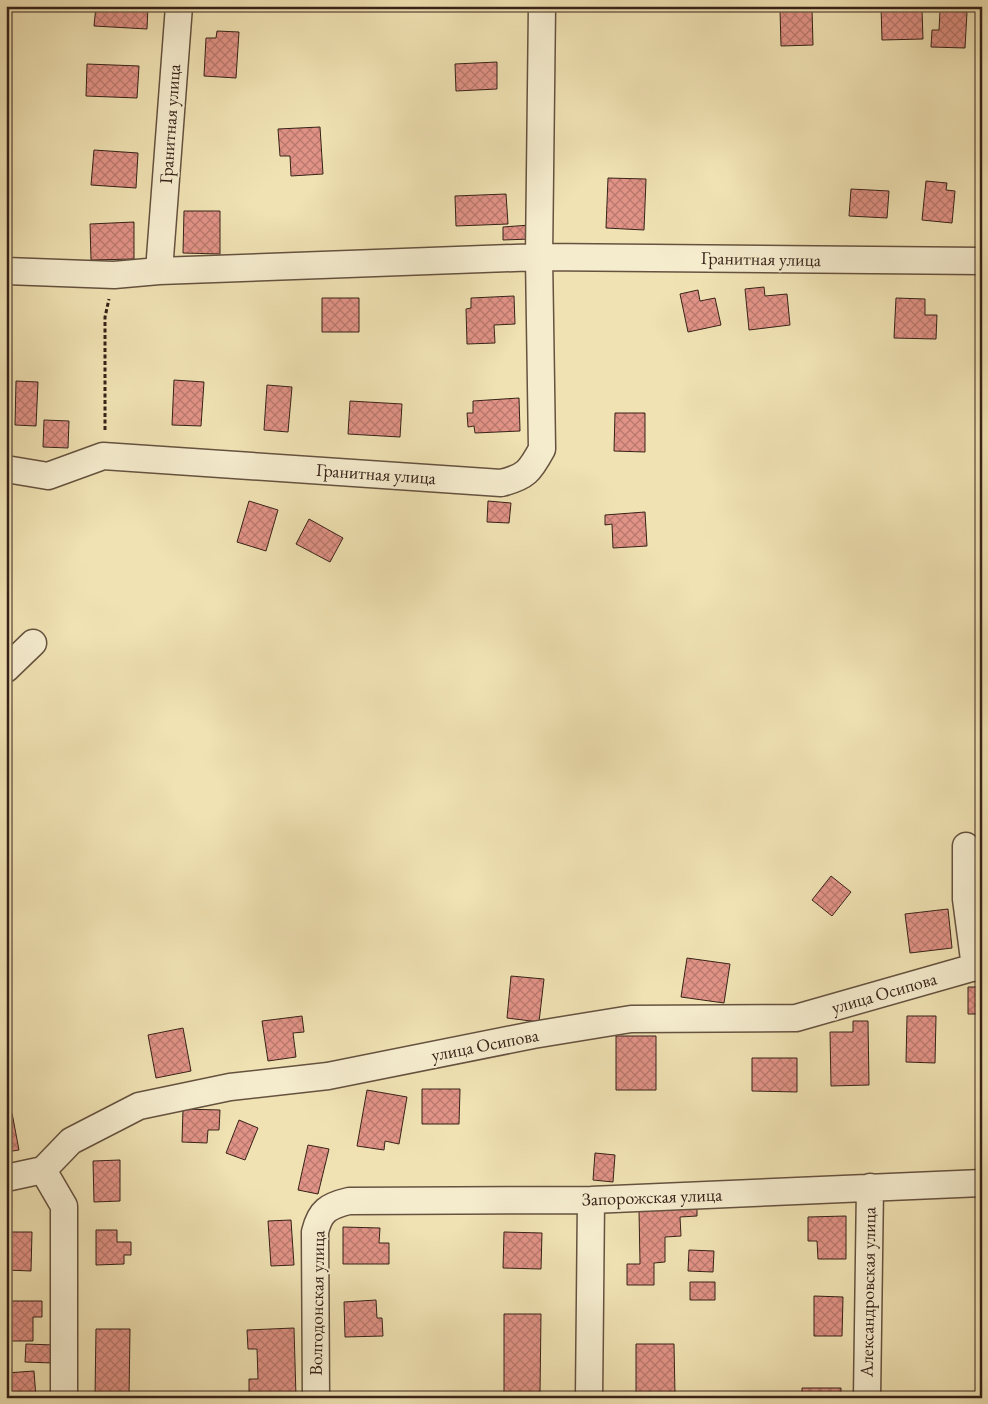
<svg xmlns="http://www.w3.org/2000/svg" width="988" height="1404" font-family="'EB Garamond',serif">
<defs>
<pattern id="building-cross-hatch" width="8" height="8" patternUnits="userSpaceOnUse" patternTransform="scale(1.25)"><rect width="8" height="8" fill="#e29387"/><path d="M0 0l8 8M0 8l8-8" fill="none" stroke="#b8786d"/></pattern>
</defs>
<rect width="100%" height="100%" fill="#f0e2b3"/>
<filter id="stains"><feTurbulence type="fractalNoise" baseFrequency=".004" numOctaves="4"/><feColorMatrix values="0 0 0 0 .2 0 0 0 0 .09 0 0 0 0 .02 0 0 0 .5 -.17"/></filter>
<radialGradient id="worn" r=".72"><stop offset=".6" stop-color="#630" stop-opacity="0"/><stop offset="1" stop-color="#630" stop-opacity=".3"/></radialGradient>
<path fill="url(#building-cross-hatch)" stroke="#372218" d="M96,6H148L147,29L94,26Z
M881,6H899V11L922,10L923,39L882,40Z
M812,9L813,45L781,46L780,10Z
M940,11L967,12L965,48L931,47L932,30H939Z
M217,31L239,32L236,78L204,76L206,38H216Z
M497,62V89L456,91L455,64Z
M87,64L139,66L137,98L86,96Z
M320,127L323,174L291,176L290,156H280L278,129Z
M94,150L138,153L136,188L91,185Z
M608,178L646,179L644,230L606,228Z
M926,181L947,183L946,190L955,191L952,223L922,220Z
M851,189L889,191L887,218L849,216Z
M506,194L508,224L456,226L455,196Z
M184,211H220V254L183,253Z
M134,222V259L91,260L90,224Z
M530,225L531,239L503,240V227Z
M764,287L765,296L787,294L790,325L749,330L745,289Z
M698,290L700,301L715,298L721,325L688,332L680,294Z
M514,296L515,324L494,325L495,343L467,344L466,309L471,308V298Z
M322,298H359V332H322Z
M896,298L925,299V315H937L936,339L894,338Z
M978,304H982V331H979Z
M174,380L204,382L201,426L172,425Z
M16,381L38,382L36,426L15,425Z
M267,385L292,387L288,432L264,430Z
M519,398L520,431L475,433L474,426L468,427L467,413H473V401Z
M350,401L402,404L400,437L348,434Z
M615,413H645V452L614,451Z
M44,420L69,421L68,448L43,447Z
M249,501L278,510L266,551L237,542Z
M488,501L511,503L509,523L487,522Z
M645,512L647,546L613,548L612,524L605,525V515Z
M309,519L343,538L330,562L296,544Z
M831,876L851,892L832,916L812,900Z
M948,909L952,948L910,953L905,914Z
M687,958L730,964L724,1003L681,997Z
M511,976L544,979L539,1022L507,1018Z
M968,987H982V1014H968Z
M302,1016L304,1032L293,1033L296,1057L268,1061L262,1021Z
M907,1016H936L935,1063L906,1062Z
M853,1021H868L869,1085L831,1086L830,1032H853Z
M183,1028L191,1071L156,1078L148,1035Z
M616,1036H656V1090H616Z
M752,1058H797V1092L752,1091Z
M422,1089H460L459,1124H422Z
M367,1090L407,1097L399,1144L385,1141L384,1150L357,1146Z
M183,1109L220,1110L219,1130H208L207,1143L182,1142Z
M12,1113L19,1150L6,1152V1114Z
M239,1120L258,1128L245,1160L226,1153Z
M308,1145L329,1149L318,1194L298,1190Z
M595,1153L615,1155L613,1182L593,1180Z
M120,1160V1201L94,1202L93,1161Z
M697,1200V1216L680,1217L681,1236L665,1237V1262L654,1263V1285H627V1264H640L639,1210Z
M846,1216V1259H818L817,1241H808V1217Z
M291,1220L294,1265L271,1266L268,1221Z
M343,1227L380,1228L379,1243H389V1264H343Z
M96,1230H117V1242H131V1255H124V1264L96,1265Z
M6,1232H32L31,1271L6,1270Z
M504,1232L542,1233L541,1269L503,1268Z
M689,1250L714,1251L713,1272L688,1271Z
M690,1282H715V1300H690Z
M814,1296L843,1297L842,1336H814Z
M376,1300L377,1318H382L383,1336L345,1337L344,1302Z
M6,1301H42V1317H33V1341H6Z
M504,1314H541L540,1394H504Z
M294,1328L296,1397L249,1398V1379H258L257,1349H248L247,1330Z
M96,1329H130L129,1398L95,1397Z
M26,1344L54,1345L53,1363L25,1362Z
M636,1344H674L675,1395L636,1396Z
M34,1371L36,1398H6V1373Z
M802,1388H841V1398H802Z
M347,1393H382V1398H347Z"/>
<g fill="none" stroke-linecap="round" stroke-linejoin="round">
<g stroke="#65523f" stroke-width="29">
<path id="minor" d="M6,271L114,275L159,271L539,257L982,261
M159,271L179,6
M6,469L48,476L103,456L501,483C526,477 530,471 542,449L539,257L542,6
M6,669L33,643
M966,846V899L975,967
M43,1170L64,1206V1398
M6,1178L43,1170L71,1141L139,1106L230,1087L328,1076L533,1035L631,1019L796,1018L975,967L982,969
M316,1398L315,1232C320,1211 328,1206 349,1201L591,1200L982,1183
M589,1398L591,1200
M867,1398L870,1187"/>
</g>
<path stroke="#372218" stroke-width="3" stroke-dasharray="4 2.5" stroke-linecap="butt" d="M105,430V317L109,299"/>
<use href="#minor" stroke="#f5ecce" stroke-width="26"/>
</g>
<g text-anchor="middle" stroke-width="4" stroke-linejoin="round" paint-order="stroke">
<g font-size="18" fill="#372218" stroke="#f5ecce">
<text transform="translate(170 124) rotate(-86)" y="6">Гранитная улица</text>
<text transform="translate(761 259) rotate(1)" y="6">Гранитная улица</text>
<text transform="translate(376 474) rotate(4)" y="6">Гранитная улица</text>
<text transform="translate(884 993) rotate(-16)" y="6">улица Осипова</text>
<text transform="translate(485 1045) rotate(-11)" y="6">улица Осипова</text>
<text transform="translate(652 1197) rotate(-2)" y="6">Запорожская улица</text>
<text transform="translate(868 1292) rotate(-89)" y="6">Александровская улица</text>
<text transform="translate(317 1303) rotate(-89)" y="6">Волгодонская улица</text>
</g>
</g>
<rect width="988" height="1404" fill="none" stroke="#f0e2b3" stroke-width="25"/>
<rect x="8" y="8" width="973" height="1389" fill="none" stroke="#372218" stroke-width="2.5"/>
<rect x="12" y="12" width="963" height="1379" fill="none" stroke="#372218"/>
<rect width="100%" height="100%" filter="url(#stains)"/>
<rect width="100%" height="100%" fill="url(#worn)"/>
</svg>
